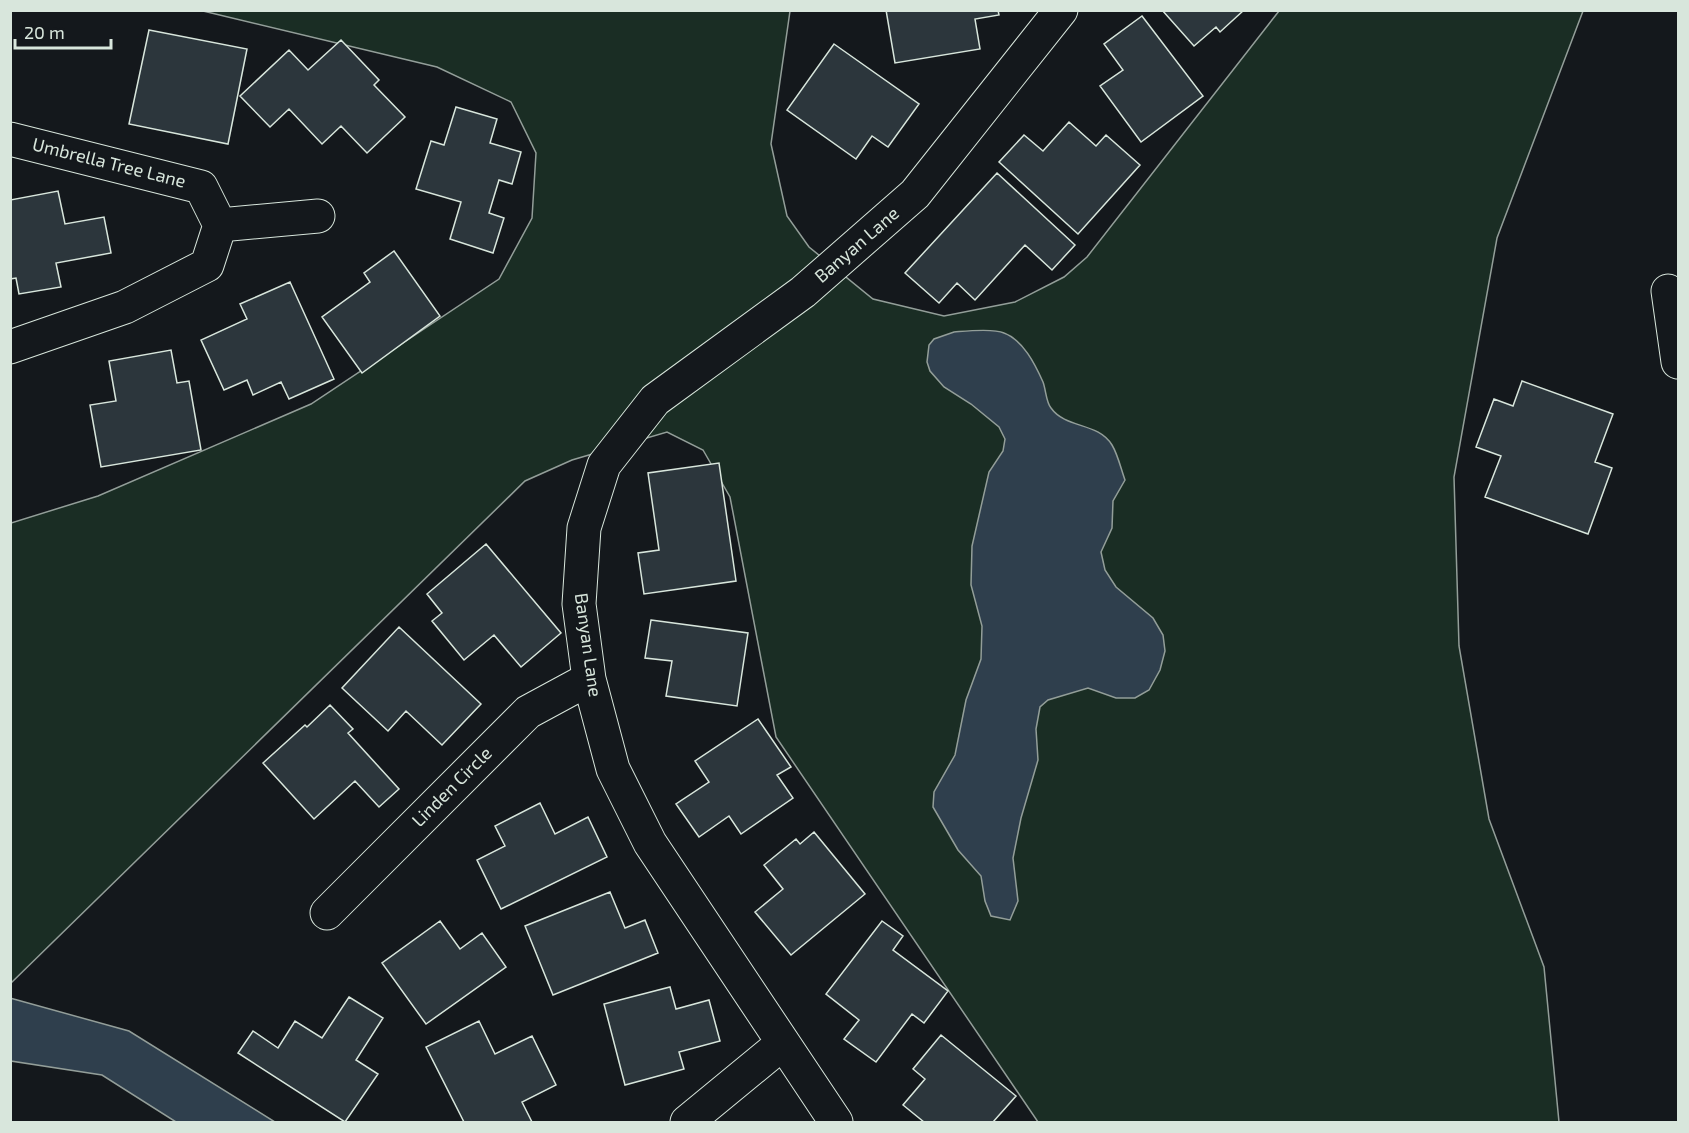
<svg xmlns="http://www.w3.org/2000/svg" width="1689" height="1133" font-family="'Exo 2',sans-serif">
<rect width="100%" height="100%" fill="#14181c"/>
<path fill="#1a2d24" stroke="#939e99" stroke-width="1.5" d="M203,11H790L771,144L787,216L809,247L873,299L944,316L1015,302L1064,277L1087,257L1279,11H1583L1497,238L1454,477L1459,646L1489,819L1544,967L1559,1122H1038L776,737L730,497L703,450L667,432L572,460L525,481L11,983V523L98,496L311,404L499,279L532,218L536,153L511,102L437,67Z"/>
<path fill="#2f3f4d" stroke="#939e99" stroke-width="1.5" d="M954,332C967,331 993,328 1004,333C1023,340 1035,364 1043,382C1046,390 1046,402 1051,408C1066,429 1098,422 1112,445C1118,455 1121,469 1125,480L1113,501L1112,528L1101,552L1105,570L1116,587L1153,618L1163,635L1165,651L1160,670L1149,690L1135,698H1116L1088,688L1048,700L1040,707L1036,729L1038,760L1021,818L1013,858L1018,901L1010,920L991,916L985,901L981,876L958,850L933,807L934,792L955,755L966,700L981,659L982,626L971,585L972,546L989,472L1003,451L1005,439L999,427L971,404L944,387L930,371L927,362L929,345L934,339Z
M10,998L129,1031L275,1122H176L102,1075L11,1061Z"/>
<path fill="#2c363c" stroke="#d8e6dc" stroke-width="1.5" d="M886,10H998L999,15L975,19L980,49L895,63Z
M1162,10H1244L1220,32L1216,27L1194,46Z
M1142,16L1203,96L1141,142L1100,86L1123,70L1104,44Z
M149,30L247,49L228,144L129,124Z
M341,40L379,80L374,85L405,117L367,153L341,126L322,144L289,109L270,127L240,96L289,50L308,70Z
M834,44L919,104L888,147L872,136L856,159L787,110Z
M456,107L497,119L490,143L521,152L512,184L499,180L489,213L504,218L493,253L450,239L461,202L416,189L431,141L444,145Z
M1069,122L1096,146L1106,135L1140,165L1078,234L999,162L1024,135L1043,151Z
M997,173L1075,245L1052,270L1025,245L975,300L957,283L939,303L905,273Z
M58,191L65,224L104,217L111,253L56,263L61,287L19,294L16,278L10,279V200Z
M394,251L440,316L362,373L322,317L370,282L364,273Z
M290,282L334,379L289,399L281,382L253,395L247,380L224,390L201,340L247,319L240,304Z
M171,350L177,383L189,381L201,450L101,467L90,405L116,401L109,361Z
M1522,381L1613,414L1595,462L1612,468L1588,534L1485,497L1501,456L1476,447L1494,399L1513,406Z
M719,463L736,581L644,594L638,553L659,550L648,473Z
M486,544L561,633L521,667L494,635L464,660L432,621L442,613L427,594Z
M651,620L748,633L737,706L666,696L672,661L645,658Z
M399,627L481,704L442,745L406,711L388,731L342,688Z
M330,705L353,729L348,733L399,789L379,807L355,781L314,819L263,763L305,725L307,727Z
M758,719L791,767L777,775L793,798L741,834L729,816L699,837L676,804L709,782L695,761Z
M540,803L555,834L588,817L607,857L501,909L477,860L505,846L495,826Z
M814,832L865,894L791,955L755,912L783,889L764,865L796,839L800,844Z
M610,892L625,928L645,920L658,953L553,995L525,926Z
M440,921L460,949L482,933L506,967L426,1024L382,963Z
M882,921L903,936L893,950L948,991L924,1023L912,1014L876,1062L844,1039L859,1020L826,994Z
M670,987L676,1009L709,1000L720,1041L679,1052L684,1069L625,1085L604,1004Z
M349,997L383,1018L356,1060L378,1074L345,1122L238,1053L253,1031L278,1048L295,1021L322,1038Z
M479,1021L495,1054L532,1036L556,1085L522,1102L532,1122H464L426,1047Z
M941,1035L1016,1096L993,1122H924L903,1105L925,1079L913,1069Z"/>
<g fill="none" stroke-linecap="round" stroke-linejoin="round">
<g stroke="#d8e6dc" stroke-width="35">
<path id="minor" d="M10,139L201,187L220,225
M1668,291L1678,362
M10,347L125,307L207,265L220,225L318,216
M327,913L528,712L589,679
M687,1122L783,1043
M836,1122L650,843L613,769L589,679L579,604L584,528L604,465L655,400L803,292L915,194L1061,10"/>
</g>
<use href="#minor" stroke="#14181c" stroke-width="33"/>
</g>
<g text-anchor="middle" stroke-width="4.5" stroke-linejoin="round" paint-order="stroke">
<g font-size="18" fill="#d8e6dc" stroke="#14181c">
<text transform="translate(109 163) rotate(14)" y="6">Umbrella Tree Lane</text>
<text transform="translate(857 245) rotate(-41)" y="6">Banyan Lane</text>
<text transform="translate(588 645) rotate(82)" y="6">Banyan Lane</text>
<text transform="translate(452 787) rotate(-45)" y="6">Linden Circle</text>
</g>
</g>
<rect width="1689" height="1133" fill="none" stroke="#d8e6dc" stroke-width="24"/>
<path d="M15 39v9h96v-9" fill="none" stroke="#d8e6dc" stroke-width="3"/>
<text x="24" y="39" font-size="18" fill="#d8e6dc" stroke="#14181c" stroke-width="4.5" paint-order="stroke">20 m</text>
</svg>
